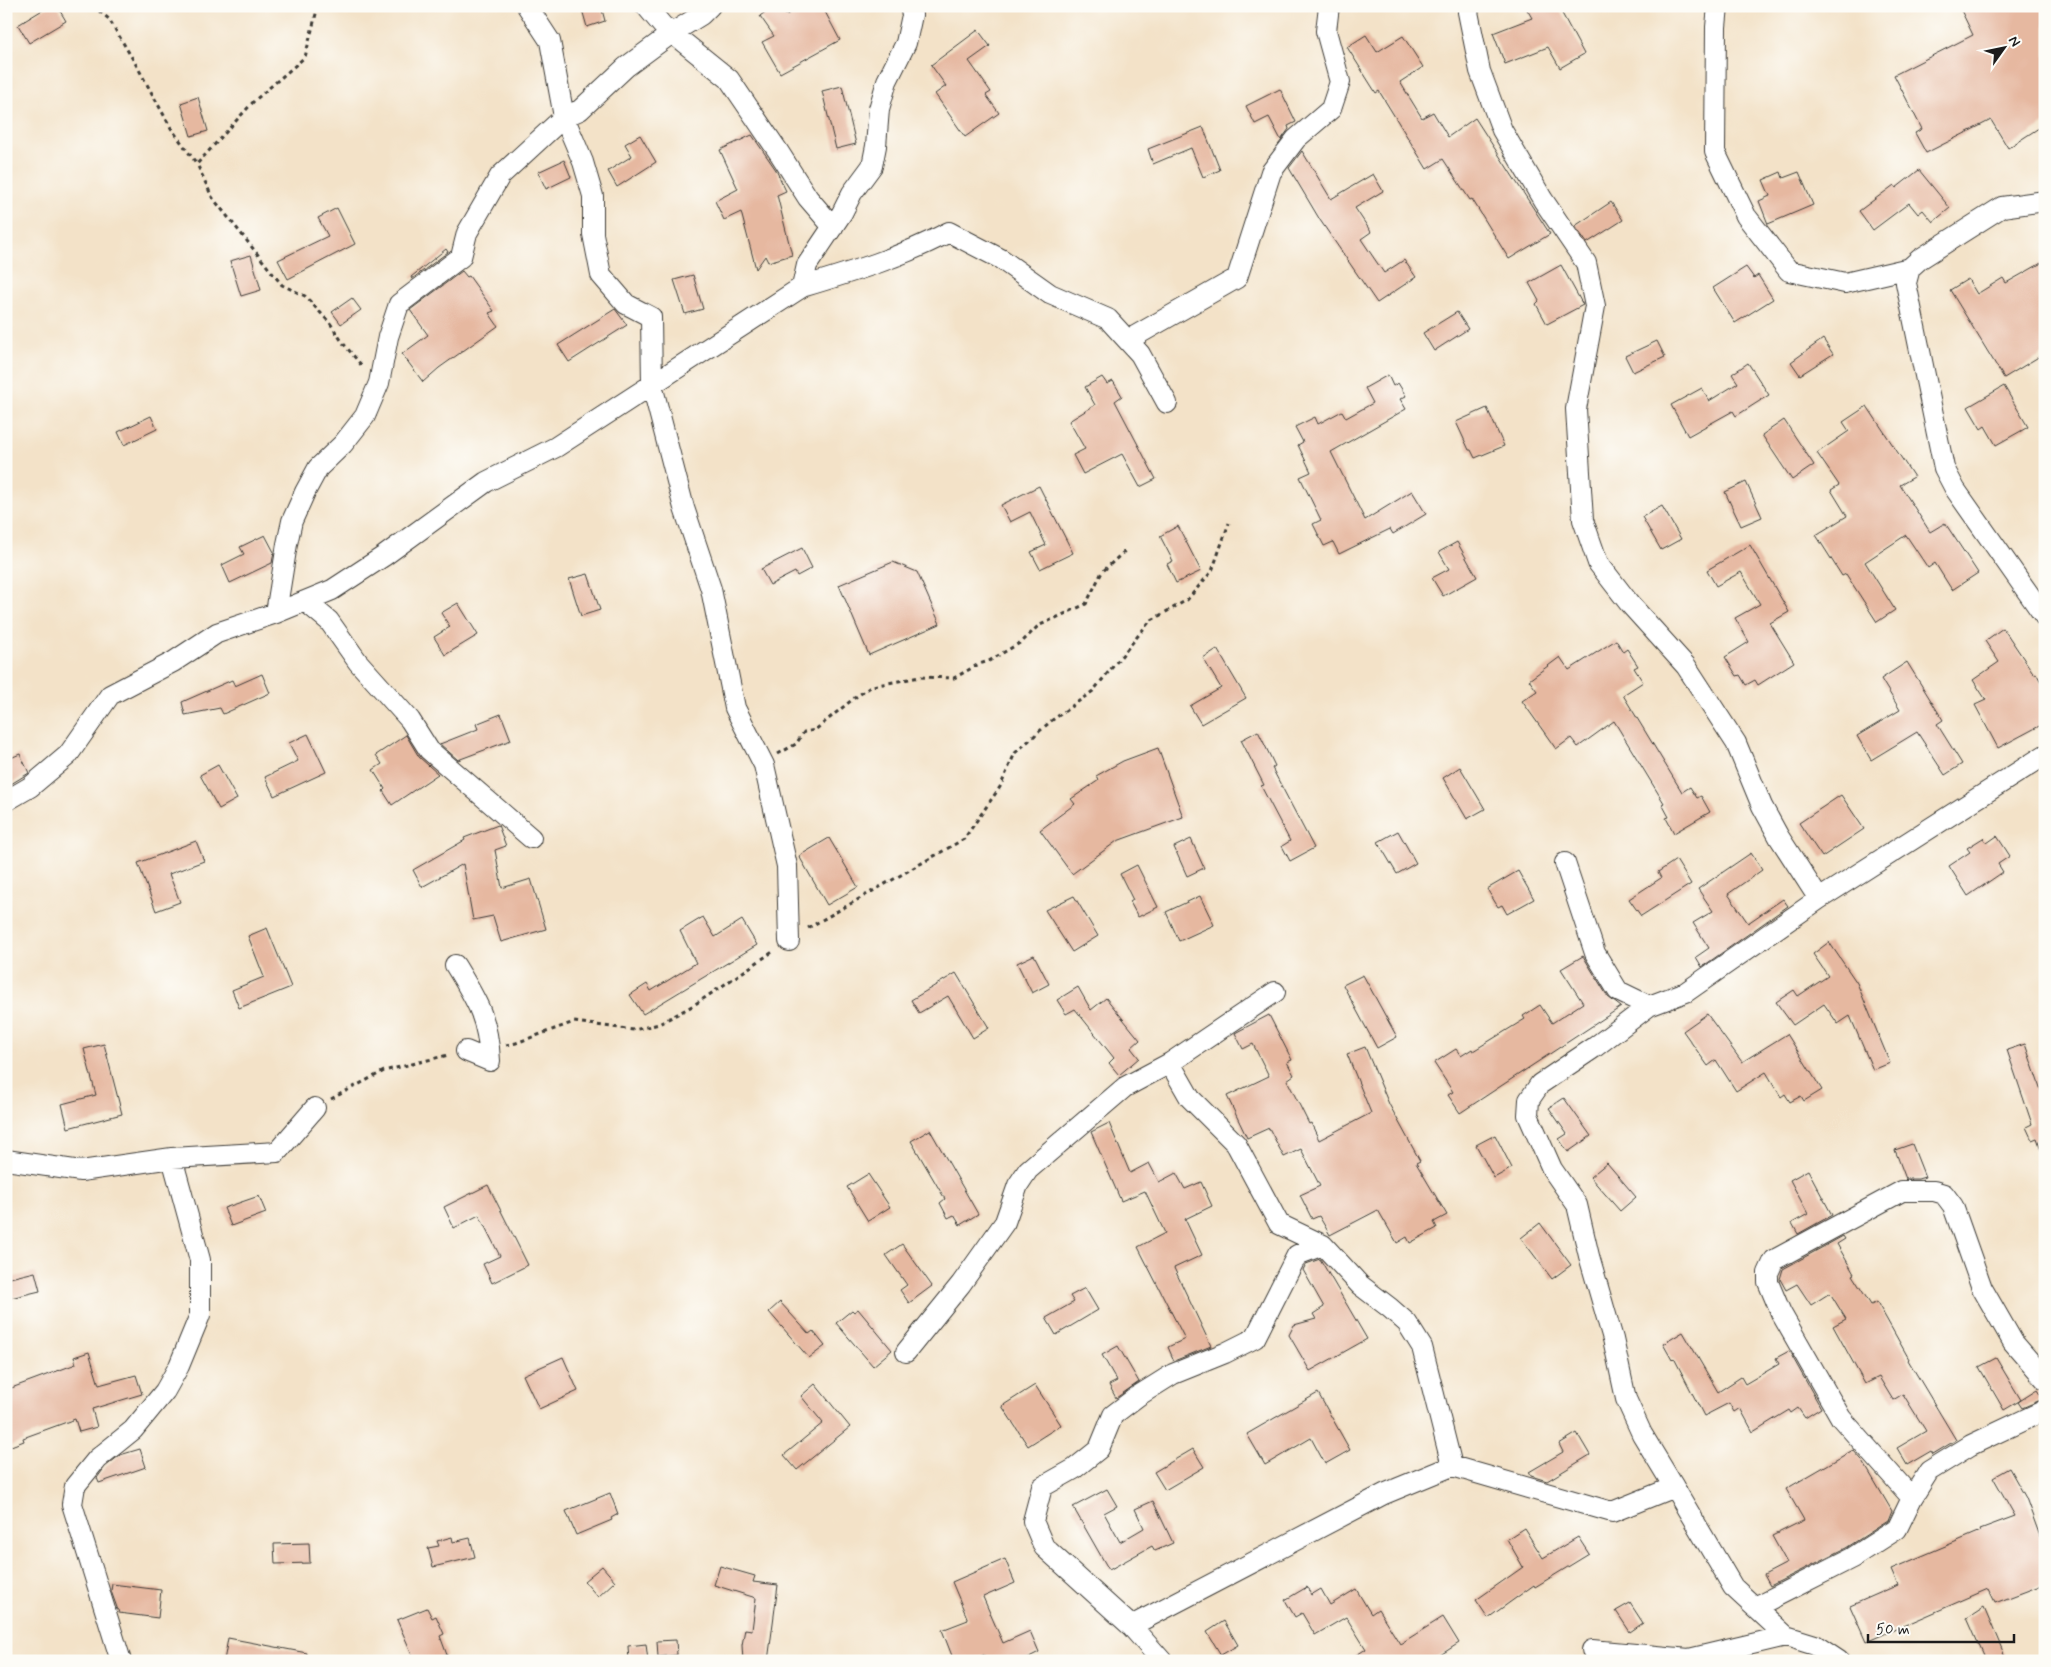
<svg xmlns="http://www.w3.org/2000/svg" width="2051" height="1667" font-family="Mynerve,sans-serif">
<rect width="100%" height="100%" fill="#fdfcf7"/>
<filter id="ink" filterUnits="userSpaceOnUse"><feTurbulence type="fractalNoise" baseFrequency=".02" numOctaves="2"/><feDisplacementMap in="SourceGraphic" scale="10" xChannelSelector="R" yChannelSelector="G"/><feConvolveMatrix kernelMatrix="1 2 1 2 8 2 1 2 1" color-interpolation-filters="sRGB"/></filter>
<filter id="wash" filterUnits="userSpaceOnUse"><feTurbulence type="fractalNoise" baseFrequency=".0096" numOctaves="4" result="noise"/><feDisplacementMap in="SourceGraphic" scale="20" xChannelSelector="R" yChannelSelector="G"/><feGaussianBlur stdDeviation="1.12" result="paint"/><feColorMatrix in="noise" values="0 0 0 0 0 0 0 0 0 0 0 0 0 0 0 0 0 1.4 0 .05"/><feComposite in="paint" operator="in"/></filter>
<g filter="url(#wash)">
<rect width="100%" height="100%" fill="#f3e2c8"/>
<g id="blocks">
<path fill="#e6b8a0" d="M49,6H57L66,21L29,43L18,25Z
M581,6H601L605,21L587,27Z
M773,6H780L786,15L802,6H822L840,40L780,73L762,42L774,36L760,16Z
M1525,6H1558L1584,54L1560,68L1548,47L1505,64L1493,33L1532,18Z
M1959,6H2045V124L2008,148L1991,120L1926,153L1915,133L1922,129L1894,75L1973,35Z
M978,30L990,46L969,61L991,92L986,95L999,113L965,137L935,94L946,86L931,65Z
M1366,35L1377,52L1403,36L1423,67L1400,82L1422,118L1433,112L1448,137L1475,118L1550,234L1509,259L1472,199L1470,200L1443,159L1427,169L1379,91L1376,93L1347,47Z
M842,86L856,144L836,149L822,91Z
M1280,89L1296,122L1288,126L1289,129L1281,140L1269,117L1255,124L1246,106Z
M198,97L208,131L191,136L181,103Z
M1203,127L1220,170L1203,177L1191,148L1153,164L1148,149Z
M640,135L656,162L617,187L608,171L632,156L625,144Z
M752,135L776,170L786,191L777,195L792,255L768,262L765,256L756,269L741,212L724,220L715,201L738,189L720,150Z
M1302,151L1331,199L1373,174L1383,191L1355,208L1371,232L1361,239L1384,273L1404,260L1416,277L1377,303L1320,220L1289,168Z
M564,160L571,177L546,189L538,172Z
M1919,170L1950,208L1933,222L1923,210L1918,214L1909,203L1873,230L1859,211L1894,185L1896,188Z
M1781,172L1783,178L1799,172L1813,205L1768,224L1759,201L1770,196L1763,180Z
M1611,202L1623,220L1587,243L1575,226Z
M337,208L355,244L288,279L278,260L328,236L318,218Z
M446,249L448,252L412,279L411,277Z
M251,255L261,290L241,296L230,261Z
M2045,261V353L2004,378L1950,290L1968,279L1977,294L2003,278L2006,283Z
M1561,265L1583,305L1547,324L1536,304L1539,301L1529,283Z
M1746,267L1754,278L1758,275L1773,299L1735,323L1713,288Z
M462,271L467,277L469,276L494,311L489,313L498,326L439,368L423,382L402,354L428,335L410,310Z
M693,275L703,309L685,314L674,280Z
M352,298L361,310L341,324L332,312Z
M615,309L627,325L569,362L558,345Z
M1457,312L1468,329L1434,351L1423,333Z
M1823,339L1833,354L1800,375L1791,362Z
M1657,341L1665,357L1633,372L1625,356Z
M1748,363L1769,395L1736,416L1733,411L1688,436L1671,405L1702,388L1709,401L1738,383L1732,374Z
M1388,375L1393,386L1398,383L1406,396L1400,399L1406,409L1331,452L1365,520L1412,491L1426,514L1393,534L1390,529L1339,554L1333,542L1324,546L1313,524L1321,520L1300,477L1311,472L1298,445L1303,442L1295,427L1315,417L1318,424L1342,411L1346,418L1373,403L1365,388Z
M1102,377L1107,384L1113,381L1122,396L1115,401L1156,479L1140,487L1122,454L1083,474L1073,455L1085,449L1069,421L1095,405L1085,387Z
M2004,386L2028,427L1996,445L1985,426L1981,429L1968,407Z
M1867,406L1914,477L1900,485L1930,532L1945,523L1978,573L1952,590L1935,563L1928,568L1906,535L1865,562L1895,610L1877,622L1846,574L1842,576L1816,535L1847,516L1831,490L1839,485L1817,453L1849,431L1843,422Z
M1487,408L1504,446L1475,458L1471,450H1469L1456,422Z
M151,416L157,429L124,445L118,432Z
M1784,420L1814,465L1792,480L1762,435Z
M1746,482L1762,517L1741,526L1725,492Z
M1039,486L1073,553L1040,569L1031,552L1046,545L1030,512L1010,522L1001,505Z
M1662,506L1681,539L1661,550L1642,517Z
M1178,526L1201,571L1176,583L1167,564L1173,561L1160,536Z
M265,535L274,552L272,563L230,583L222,565L244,554L240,547Z
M1457,542L1477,577L1443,596L1432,578L1449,569L1439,552Z
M1750,545L1789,612L1770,623L1794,662L1758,685L1755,680L1746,685L1740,675L1737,676L1725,657L1749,642L1735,618L1760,604L1741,572L1716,586L1707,570Z
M802,548L812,568L797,576L795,572L770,585L761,569Z
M893,562L917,572L940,624L869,655L839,585Z
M588,574L600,610L581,616L569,579Z
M458,603L478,635L445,655L434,637L450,627L441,613Z
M2003,628L2034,674L2036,673L2045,689V723L1998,748L1975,705L1986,700L1973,680L1999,662L1985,641Z
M1616,640L1623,652L1627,649L1638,666L1634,668L1643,682L1623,695L1682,792L1690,787L1697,798L1701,796L1710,812L1674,833L1666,818L1669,817L1662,804L1664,803L1614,721L1578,747L1571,738L1556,749L1522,701L1537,691L1529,680L1560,657L1569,670Z
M1217,649L1246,698L1201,724L1190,706L1221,688L1203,658Z
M1907,662L1943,720L1937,724L1962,764L1945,775L1917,732L1871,760L1857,736L1900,710L1881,679Z
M262,674L270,693L223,714L220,708L185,715L182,702L232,680L235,686Z
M501,714L511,740L458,760L440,744L478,729L476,724Z
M1258,731L1275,766L1272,768L1314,848L1290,861L1282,846L1290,841L1261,786L1264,785L1241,740Z
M308,734L326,772L274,796L265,777L298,761L289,743Z
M406,735L419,757L438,774L392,805L383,791L385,789L373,770L382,764L376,755Z
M1158,748L1183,817L1117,841L1072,874L1040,830L1075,804L1071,799L1099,780L1096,776L1123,761Z
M20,754L29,773L6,787V760Z
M218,765L237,799L219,809L200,775Z
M1460,767L1485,809L1467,819L1443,778Z
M1841,795L1864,829L1822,857L1799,823Z
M498,825L506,846L495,850L502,888L531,879L546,929L501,942L493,916L473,920L463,864L422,887L413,870L465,840L464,838Z
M1398,831L1416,863L1397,874L1378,842Z
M1997,836L2010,856L1998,864L2003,872L1968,896L1949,866L1970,852L1967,848L1983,838L1987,843Z
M829,838L858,887L827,905L799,856Z
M1191,839L1204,868L1187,876L1174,847Z
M196,841L204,861L169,874L180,902L156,911L138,863Z
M1751,853L1762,870L1728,894L1748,923L1783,899L1788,906L1702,967L1696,957L1709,948L1693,923L1713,911L1698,889Z
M1676,860L1691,884L1641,916L1629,899L1661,878L1658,872Z
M1137,865L1158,907L1138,917L1130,902L1133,900L1120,874Z
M1518,871L1534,899L1507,914L1502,905L1498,907L1487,889Z
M1074,896L1098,936L1072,952L1045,910Z
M1200,896L1214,925L1179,941L1166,912Z
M703,917L715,937L742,920L757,945L643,1014L630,995L647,984L651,991L696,963L680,931Z
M267,928L291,987L239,1008L232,990L264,977L248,936Z
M1829,942L1857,983L1890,1063L1873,1070L1850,1016L1838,1024L1824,1004L1793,1025L1776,1002L1794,990L1798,996L1828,976L1813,954Z
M1034,955L1049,984L1032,993L1017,963Z
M1583,956L1608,997L1621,1007L1460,1113L1448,1095L1453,1092L1434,1063L1456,1049L1461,1056L1472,1049L1473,1051L1525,1019L1523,1016L1540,1005L1552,1023L1583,1003L1561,969Z
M956,973L989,1028L973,1038L948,996L919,1013L911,1000Z
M1363,975L1397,1037L1377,1048L1343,985Z
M1078,987L1091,1010L1106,998L1140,1040L1131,1048L1139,1058L1119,1075L1109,1063L1114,1058L1075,1009L1066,1014L1057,1000Z
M1707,1014L1742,1062L1787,1034L1822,1090L1804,1101L1801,1096L1790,1102L1785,1094L1781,1097L1766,1072L1736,1091L1716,1060L1708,1066L1683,1031Z
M1269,1015L1292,1060L1287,1062L1294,1075L1287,1080L1309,1124L1311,1123L1319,1140L1371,1113L1347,1054L1365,1047L1389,1104L1420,1161L1416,1163L1447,1215L1434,1222L1437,1228L1410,1243L1407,1237L1397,1243L1378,1210L1330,1235L1319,1216L1312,1219L1300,1195L1320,1186L1301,1149L1284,1157L1269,1128L1247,1138L1227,1096L1269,1076L1253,1044L1243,1049L1235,1033Z
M104,1044L122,1114L68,1128L62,1104L96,1095L84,1049Z
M2025,1044L2045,1102V1152H2042L2037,1138L2032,1140L2026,1127L2032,1124L2007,1050Z
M1564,1098L1591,1136L1568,1152L1559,1139L1567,1134L1549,1108Z
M1109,1123L1130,1173L1149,1163L1159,1182L1176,1173L1185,1189L1201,1182L1212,1206L1185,1219L1202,1255L1174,1268L1211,1346L1174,1361L1168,1347L1185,1339L1138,1247L1165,1233L1145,1191L1121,1201L1091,1132Z
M930,1130L978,1214L960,1225L954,1215L948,1218L940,1203L945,1199L911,1141Z
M1495,1135L1512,1168L1494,1178L1476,1145Z
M1912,1144L1925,1177L1918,1179H1906L1895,1150Z
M1607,1163L1636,1197L1620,1211L1590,1177Z
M1808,1170L1832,1215L1798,1234L1792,1223L1808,1214L1790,1180Z
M868,1174L890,1207L868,1221L847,1187Z
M488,1185L528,1265L492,1283L483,1264L500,1256L479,1215L454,1228L444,1207Z
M259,1196L266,1213L231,1226L224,1208Z
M1540,1223L1571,1265L1552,1279L1521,1238Z
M1843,1236L1845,1239L1837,1244L1854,1274L1852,1275L1871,1305L1877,1302L1909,1359L1908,1360L1956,1440L1933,1454L1931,1451L1907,1465L1897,1448L1926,1431L1903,1394L1893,1400L1879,1377L1865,1384L1833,1326L1846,1319L1830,1293L1811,1305L1797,1284L1786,1290L1780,1279L1783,1269Z
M902,1244L932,1286L909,1303L900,1290L907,1285L886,1255Z
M1320,1259L1367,1339L1310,1371L1289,1335L1294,1325L1316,1319L1313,1314L1324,1307L1303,1270L1306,1264Z
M35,1272L40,1291L6,1299V1279Z
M1085,1288L1098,1310L1056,1335L1046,1318L1074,1302L1070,1296Z
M780,1302L809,1334L813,1331L825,1346L809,1358L769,1312Z
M858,1309L892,1350L873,1366L836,1323L852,1310L854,1312Z
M1683,1332L1718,1392L1741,1377L1745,1384L1779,1364L1776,1358L1789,1351L1821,1408L1805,1418L1798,1408L1791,1413L1789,1410L1753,1432L1740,1408L1734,1412L1729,1403L1704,1416L1674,1358L1672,1360L1663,1344Z
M1118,1346L1139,1382L1116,1398L1109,1385L1117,1381L1102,1355Z
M89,1352L99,1385L136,1375L142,1394L92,1409L97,1427L79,1432L75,1419L23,1438L24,1441L6,1448V1390L76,1364L74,1357Z
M563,1357L578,1391L539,1409L523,1375Z
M1996,1358L2021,1400L2004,1410L1979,1367Z
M815,1384L850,1427L797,1470L784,1455L823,1423L801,1396Z
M1035,1385L1061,1425L1028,1446L1002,1406Z
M2037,1390L2043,1399L2022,1408L2018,1402Z
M1318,1393L1350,1450L1325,1464L1311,1438L1265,1465L1247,1434Z
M1577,1433L1590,1455L1547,1481L1531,1476L1529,1472L1563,1452L1559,1444Z
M140,1449L146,1467L99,1483L97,1478L105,1467L120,1455Z
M1193,1449L1204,1467L1165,1490L1154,1472Z
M1853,1450L1862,1460L1892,1511L1888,1521L1846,1548L1770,1586L1764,1575L1787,1563L1772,1536L1804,1520L1786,1489Z
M2009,1468L2026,1498L2045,1550V1584L1995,1603L1988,1589L1866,1642L1850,1606L1898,1585L1891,1569L1981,1531L1980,1529L2015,1516L1993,1477Z
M1107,1489L1117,1506L1104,1513L1120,1542L1144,1528L1135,1509L1153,1501L1173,1543L1155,1551L1152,1546L1109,1570L1073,1507Z
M610,1493L618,1514L611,1518L612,1520L576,1535L566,1511Z
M1524,1528L1543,1558L1578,1537L1589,1554L1535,1587L1534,1585L1488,1618L1476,1600L1523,1567L1507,1539Z
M452,1537L453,1542L470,1538L475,1557L433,1567L428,1548L439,1546L437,1541Z
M309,1543L310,1563L275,1564L274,1544Z
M1005,1559L1015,1583L983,1597L1003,1643L1030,1631L1039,1652L1021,1661H986L984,1655L969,1661H954L942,1630L968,1620L952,1582Z
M602,1566L615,1581L598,1597L584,1581Z
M720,1566L755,1576L753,1582L778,1585L768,1661H743L742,1645L745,1629L752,1630L756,1598L714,1585Z
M112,1584L161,1590L158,1618L119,1613L111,1591Z
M1307,1587L1311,1595L1321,1589L1330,1605L1356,1589L1371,1614L1378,1609L1400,1644L1443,1617L1459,1643L1431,1661H1347L1366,1649L1346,1617L1315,1635L1302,1613L1295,1617L1285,1600Z
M1630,1603L1643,1623L1630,1632L1616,1611Z
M1984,1607L2007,1661H1986L1967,1618Z
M427,1608L432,1618L436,1616L444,1634L440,1636L447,1655L434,1661H415L397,1620Z
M1224,1621L1238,1645L1221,1655L1207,1632Z
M228,1638L307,1653L306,1661H224Z
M676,1640L677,1655L658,1657L657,1641Z
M646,1644L648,1661H629L628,1646Z"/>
</g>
</g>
<g filter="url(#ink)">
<use href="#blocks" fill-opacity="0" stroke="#3c3a36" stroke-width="1"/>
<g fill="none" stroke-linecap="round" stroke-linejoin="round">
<g stroke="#3c3a36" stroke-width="22">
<path id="street" d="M527,6L550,41L564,117L583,162L593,196V234L601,275L626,304L651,317L652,385L684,508L711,589L735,708L764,765L787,866L789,941
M646,6L662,25L729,79L778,151L808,198L833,227
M1470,6L1468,12L1480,71L1502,130L1543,200L1586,263L1595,306L1576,409L1583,520L1598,563L1629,603L1686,666L1736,743L1762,806L1779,837L1819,899
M1718,6L1716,27L1715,152L1746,216L1789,271L1845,283L1910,268
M2045,201L2002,207L1920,259L1910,268L1906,283L1944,468L1955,489L2045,617
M802,287L807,265L842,213L852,193L872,166L876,146L879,109L887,81L906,43L912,15L910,6
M1128,340L1237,278L1271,172L1296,139L1331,109L1340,82L1326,31L1329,6
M305,601L329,621L358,662L410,720L429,750L531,838
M276,613L287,544L292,521L305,492L318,468L343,444L365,416L379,383L388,337L399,304L461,257L467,233L500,176L564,117L580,110L626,67L672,33L701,15L710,6
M6,801L30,787L68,755L110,695L173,662L217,633L276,613L332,590L384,556L486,482L556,447L802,287C852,272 902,257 949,232L1001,259L1050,294L1108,319L1140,354L1167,403
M1565,863L1595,953L1618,991L1649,1006L1686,992L1819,899L2045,755
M455,965C477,1001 488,1018 490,1061L466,1051
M1649,1006L1595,1047L1540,1084L1529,1100L1528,1115L1552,1169L1577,1205L1589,1256L1613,1339L1626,1399L1642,1434L1674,1487
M1170,1063L1190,1098L1236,1144L1279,1224L1323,1245L1360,1285L1390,1308L1407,1323L1422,1347L1452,1466L1612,1512L1674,1487L1733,1587L1786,1636L1815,1645L1839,1661
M6,1160L81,1171L172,1158L277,1152L315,1108
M906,1352L961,1284L1005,1222L1018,1185L1028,1170L1125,1087L1170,1063L1275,992
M1912,1498L1841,1418L1781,1313L1768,1282V1273L1774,1260L1902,1191H1934L1944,1194L1953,1206L1982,1288L2013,1342L2045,1379
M1755,1607L1852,1558L1897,1529L1912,1498L1929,1471L1971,1445L2045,1410
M1131,1626L1384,1494L1452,1466
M1592,1650L1689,1659L1786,1636
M121,1661L72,1504L75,1486L97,1459L133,1430L165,1391L179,1366L200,1315V1260L172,1158
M1162,1661L1131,1626L1044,1547L1033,1521L1042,1487L1074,1469L1099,1449L1113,1415L1138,1396L1173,1374L1225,1353L1255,1338L1297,1255L1323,1245"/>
</g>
<path stroke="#3c3a36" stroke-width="3" stroke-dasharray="4 4" stroke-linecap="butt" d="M93,6L109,19L138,68L171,128L197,164
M318,6L305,57L254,101L197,164L212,197L282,285L305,296L330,323L343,343L362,366
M778,754L796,744L804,732L815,730L853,699L872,686L920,677L954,678L979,664L989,661L1023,641L1038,626L1086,604L1102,572L1127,549
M808,928L964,839L1000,787L1015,753L1051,721L1093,691L1150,621L1187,600L1212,571L1229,523
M506,1045L516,1043L574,1022L634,1030L659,1024L694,1005L774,951
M331,1099L384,1071L448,1055"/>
<use href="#street" stroke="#fff" stroke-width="20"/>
</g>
</g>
<rect width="2051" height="1667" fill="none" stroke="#fdfcf7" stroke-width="25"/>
<g transform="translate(2004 48) rotate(57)" stroke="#fdfcf7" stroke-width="4" paint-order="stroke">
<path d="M0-4L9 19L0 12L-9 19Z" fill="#1c1c1c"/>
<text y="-8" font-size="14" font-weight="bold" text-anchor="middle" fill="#1c1c1c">N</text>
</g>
<path d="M1868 1634v8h146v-8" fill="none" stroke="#1c1c1c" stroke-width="2.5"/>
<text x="1876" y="1634" font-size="15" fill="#1c1c1c" stroke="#fdfcf7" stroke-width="4" paint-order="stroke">50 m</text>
</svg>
